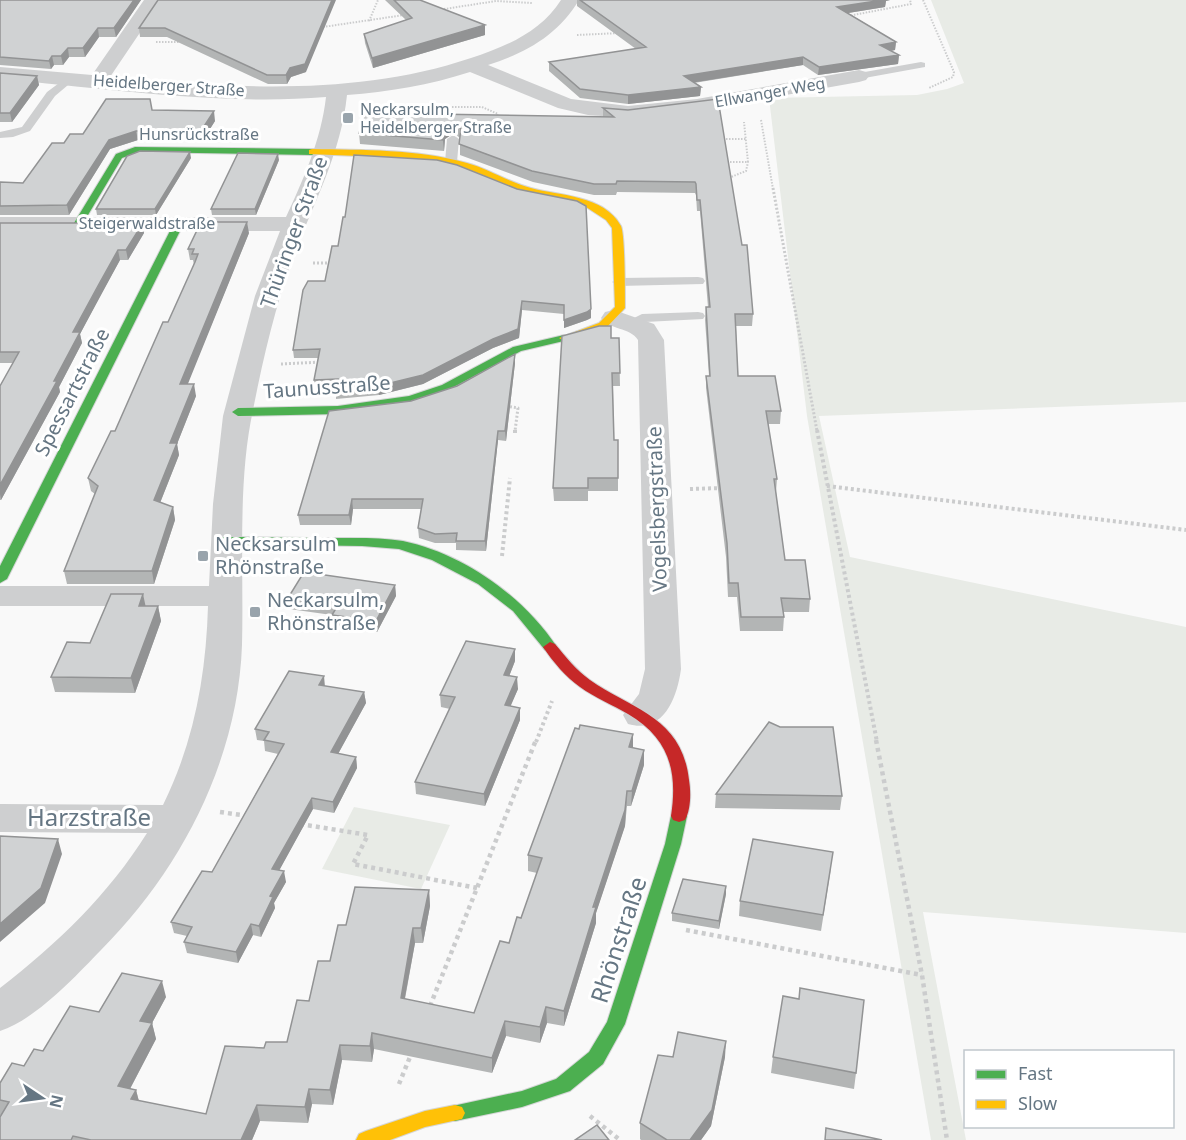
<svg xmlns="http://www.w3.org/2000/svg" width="1186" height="1140" font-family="'Noto Sans',sans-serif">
<rect width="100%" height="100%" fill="#f9f9f9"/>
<path fill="#e8ebe6" d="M931,0H1186V402L819,416L850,557L1186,627V933L923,912L966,1140H931L807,416L769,98L917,95L947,89L964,83Z
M354,807L450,825L421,889L322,869Z"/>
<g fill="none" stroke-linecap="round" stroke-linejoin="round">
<g stroke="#d5d6d7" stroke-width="2">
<path id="fast" d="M135,147L312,149L316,152L312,155L139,152L122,158L82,225H76L74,223L116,154Z
M179,220L184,223L7,579L0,583V566L174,223Z
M564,335L569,338L568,340L521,351L450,389L411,402L338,414L238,416L232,412L238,408L338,406L409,396L442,385L513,347Z
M225,537C260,537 295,538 330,538C354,538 379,537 403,541C464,554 523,596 557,647L550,652L545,650L513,611L478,584L432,560L399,549L362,546L220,544L218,541L220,538Z
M679,810L685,812L687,816L681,844L625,1024L603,1064L570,1091L522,1107L455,1121L448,1119L445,1113L448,1107L522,1091L556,1079L589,1052L607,1022L665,844L671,816L673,812Z"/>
</g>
<g stroke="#d5d6d7" stroke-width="2">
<path id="slow" d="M312,149C364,150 417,149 467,163C489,169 508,182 531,188C560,196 604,195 621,226C625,235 625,294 625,308L607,327L564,341L559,338L599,323L615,307L612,228L606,220L586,207L516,189L460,167L407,158L309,154V150Z
M455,1105L462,1107L465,1113L462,1119L425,1127L390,1140H356L359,1134L366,1131L425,1111Z"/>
</g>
<g stroke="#d5d6d7" stroke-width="2">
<path id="jam" d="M550,642L555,644C566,657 576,670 590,680C633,710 682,717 689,780C691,792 691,809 685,820L679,822L673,820L671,816C678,771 669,738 628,714C613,705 595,698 580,687C566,677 553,662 543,647Z"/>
</g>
<path stroke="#cbcccd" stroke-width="2" stroke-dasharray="1.5 1.5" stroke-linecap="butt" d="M923,0L954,72L953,77L929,88
M438,10L496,1L532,3
M848,16L911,4L910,0
M369,21L378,0
M323,27L404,15
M577,35L620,33
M156,42H181
M425,107H482L498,114L496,120
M761,120L773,189
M726,139H746
M727,162H748L744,122
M726,179L746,171L748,162"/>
<path stroke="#cbcccd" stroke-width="3" stroke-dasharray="2 2" stroke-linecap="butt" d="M773,188L817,431
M313,263H332
M281,364L322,362
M506,406L518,408L515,431"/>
<path stroke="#cbcccd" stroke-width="4" stroke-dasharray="3 3" stroke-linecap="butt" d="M817,430L877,742
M515,433V430
M827,486L1186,530
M690,489L722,488
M502,556L510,478
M536,742L552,701"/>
<path stroke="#cbcccd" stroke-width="4.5" stroke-dasharray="4 4" stroke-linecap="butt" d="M876,740L922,975L947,1140
M220,812L248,816
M300,824L368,835L353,864L477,888
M686,930L922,975
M430,1006L536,740
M399,1084L412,1052
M590,1116L620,1140"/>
<path fill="#cecfd0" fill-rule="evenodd" d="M921,62L925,63V67L859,79L854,76L859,73Z
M70,75L75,78L74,80L55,96L30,131L13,137L0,138V132L22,127L47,92Z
M453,135L459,139L457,162L451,166L445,162L447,139Z
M698,277L703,278L705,281L703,284L619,286L612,282L619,278Z
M698,312L703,313L705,316L703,319L645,322L631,327L624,323L642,314Z"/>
<path fill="#cecfd0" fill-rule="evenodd" d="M144,0H162L110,77C230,88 355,97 471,58C505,47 541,32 561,0H579C558,35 526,53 488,65L571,99L628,106L697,99L859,70L866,72L869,76L866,80L859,82L697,111L628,118L588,115L558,108L470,72C430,85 388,92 347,95C341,154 313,204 293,258C275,307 263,359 253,410C237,484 244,569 242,645C238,760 181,870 101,950C74,978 36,1019 0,1031V988C57,944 109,894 147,833L0,832V804L163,805C194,742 206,676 208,606H0V586H209L213,504L223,416L255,296L280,231H0V217H286C304,178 321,140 326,97C222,106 104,88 0,79V67L92,75Z
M614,310L654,324L664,340L681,669C677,699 663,734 628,724L623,715L639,694L645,669L638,340C630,327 609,330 601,318L605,312Z"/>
<use href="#fast" fill="#4caf50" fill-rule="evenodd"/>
<use href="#slow" fill="#ffc107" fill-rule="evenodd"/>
<use href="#jam" fill="#c62828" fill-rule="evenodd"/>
</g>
<path fill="#b3b5b5" d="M0,0H141L116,37H99L85,57H69L63,65H54L51,69L0,65Z
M158,0L306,72L291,77L287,84H268L167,37H140L139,28Z
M385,0H420L485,35L373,68L365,43L364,34L406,20Z
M577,0H890L886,1L885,7L848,13L896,42L895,50L891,51L899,55L898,64L818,75L803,65L694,83L701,87L700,96L628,104L580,98L549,71V62L636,49L577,6Z
M0,73L37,76L39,85L12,122H0Z
M718,99L753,314L752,326H736L738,376L781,411L780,424H768L777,479L776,492L785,560L810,599L809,612H783L784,617L783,631H740L737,597H728L726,557L706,388V376H709L705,320L706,307H708L700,211H697L696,195L695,193L617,192L616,195H594L533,182L460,155V138L454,133L445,139L444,151L360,144L359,133L366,113L603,117V108L628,110Z
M152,110L215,121L203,140H138L110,149L69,215H0V182L23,183L64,143L83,134Z
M354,155L591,318L587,320L564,328V314L522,310L519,338L493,348L423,384L379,395L336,399V388L315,389L314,380L318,358H294L293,350L325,281L338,246L345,217Z
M191,158L156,215H97L96,209Z
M279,160L256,215H212L211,209Z
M0,223H143L144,233L128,260H120L101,294L80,334L82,343L59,387L60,392L1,500H0V386L13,363H0Z
M249,233L187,384L196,396L177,444L179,455L160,503L173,507L175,520L154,584H67L64,571L95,494L91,491L88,478L115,431L168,322L194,265L193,260H190L188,249Z
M611,338H619L620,386H613L614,440H618V491H588V501H554L553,488Z
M515,354V363L506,441L498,440L486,551L456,550V543H435L419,538L418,528L421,509H353L351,525H300L298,515L411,401L457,386Z
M395,585L396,596L377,632L334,626L332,615L289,609L288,598Z
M146,606H158L161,621L135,693L55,692L51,677L90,643Z
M515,661L509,676L518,689L510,706L520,720L485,806L416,794L415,782L450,709L441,707L440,695Z
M325,686L364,692L366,703L338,754L356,757L357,768L334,813L313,809L279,870L286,882L274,903L275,908L261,937L253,935L238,963L187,953L184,942L187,936L174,933L171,922L212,872L278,754L265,751L264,741L257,740L255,729Z
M780,727L842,796L840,810L715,808L716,794Z
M633,748L644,750V765L631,806H627L625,826L596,913V923L564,1026L547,1023L540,1043L506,1036L492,1073L374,1049L372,1062L342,1060L333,1105L312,1104L308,1123L260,1121L252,1140H0L1,1115H0V1083L99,1012L166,997L152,1023L156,1039L130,1089L136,1090L139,1101L206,1114L264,1048L287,1042L330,961L346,925L429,890L430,906L423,943H415L405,999L474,1013L521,918L537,873L528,871V855Z
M831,868L821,931L739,916L740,901Z
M726,886V894L719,929L672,921V913Z
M673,1057H725L711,1126L701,1140H641L640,1139V1123Z
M773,1057L856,1073L854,1089L771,1073Z"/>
<path fill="#929394" d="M134,0H141L116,37L114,28Z
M332,0H336L306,72L291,77L287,84L286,75Z
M876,0H890L886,1L885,7L836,15L837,7Z
M485,25V35L373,68L372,58Z
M98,28L99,37L85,57L83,48Z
M896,42L895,50L879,53L880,45Z
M68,48L69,57L63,65L61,56Z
M899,55L898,64L818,75L819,67Z
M52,56L54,65L51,69L49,61Z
M803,57V65L684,84V76Z
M37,76L39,85L12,122L10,113Z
M701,87L700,96L628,104V95Z
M214,111L215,121L203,140L201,131Z
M454,123V133L445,139L444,151L443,140L444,128Z
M136,131L138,140L110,149L69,215L67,205L109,140Z
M190,152L191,158L156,215L155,209Z
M278,154L279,160L256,215L255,209Z
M247,222L249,233L183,396L180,384Z
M143,223L144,233L128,260L126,250Z
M118,250L120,260L80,334L82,343L59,387L60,392L1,500L0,494V485L54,381L73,332Z
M522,301V310L519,338L493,348L423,384L379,395L378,386Z
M591,309V318L587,320L564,328V320Z
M515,354V363L506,441L505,431Z
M194,384L196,396L177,444L179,455L156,513L154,500L170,443Z
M498,431V440L486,551L485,541Z
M352,499L353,509L351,525L349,515Z
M173,507L175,520L154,584L152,571Z
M395,585L396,596L377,632L376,621Z
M143,594L146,608L139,606Z
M158,606L161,621L135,693L131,678Z
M515,649V661L505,687L504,675Z
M324,676L325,687L319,685Z
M517,677L518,689L506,717L505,705Z
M364,692L366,703L333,763L331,752Z
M520,708V720L485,806L484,794Z
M633,734V749L629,747Z
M644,750V765L631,806L632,791Z
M356,757L357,768L334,813L333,802Z
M627,791L625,826L596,913V923L564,1026V1011Z
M312,798L313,809L274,880L272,869Z
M58,839L62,854L45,903L0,942V924Z
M284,871L286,882L274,903L275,908L261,937L259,926L270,896Z
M726,886V894L719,929V921Z
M429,890L430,906L423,943L421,928Z
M251,924L253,935L238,963L236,952Z
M413,928L415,943L402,1013L401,998Z
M162,981L166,997L145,1036L140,1021Z
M546,1007L547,1023L540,1043V1027Z
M505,1021L506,1036L492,1073V1058Z
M152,1023L156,1039L123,1102L118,1086Z
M372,1033L374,1049L372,1062L370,1046Z
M726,1041L725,1057L711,1126L701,1140H690Z
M340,1045L342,1060L333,1105L330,1090Z
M309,1089L312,1104L308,1123L305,1107Z
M136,1090L140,1106L131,1099Z
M257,1105L260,1121L252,1140H241Z"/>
<path fill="#d0d2d3" stroke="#929394" stroke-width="1.5" d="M0,0H134L114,28H98L83,48H68L61,56H52L49,61L0,57Z
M158,0H332L305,64L290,68L286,75H267L165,28H139Z
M394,0H420L485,25L372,58L364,34L412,18Z
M580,0H883L837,7L896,42L880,45L899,55L819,67L803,57L684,76L701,87L628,95L580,89L549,62L646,47Z
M0,73L37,76L10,113H0Z
M106,99H150L152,110L214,111L201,131H136L109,140L67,205L0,206V182L23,183L52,143H64L70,134H83Z
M718,99L742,245H747L753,314H735L738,376H775L781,411H766L777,479H774L785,560H805L810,599L781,598L784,617H741L738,583H729L727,543L706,376H710L706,307H710L700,200H697L696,184L695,182L617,181L616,184H594L532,171L459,144L461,129L454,123L444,128L443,140L359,133L366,113L614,117L603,108L628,110Z
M140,151L190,152L155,209H96L127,156Z
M238,153L278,154L255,209H211Z
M354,155L437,160L457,165L517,189L577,201L586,206L591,309L587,312L564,320V305L522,301L518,329L493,339L423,375L378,386L335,390L338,379L314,380L320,349L293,350L303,290L308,281H325L332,246H338L343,217H345Z
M201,222H247L180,384H194L170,443H177L154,500L173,507L152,571H64L98,486L88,478L111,431H115L163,322H168L195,262L198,254H192L194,249H188Z
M0,223H143L126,250H118L99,284L73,332H80L54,381H57L0,485V386L19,352H0Z
M599,326H611V338H619L620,373H612L614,440H618V478H588V488H553L562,336Z
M515,354L505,431H498L485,541H456L457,533L435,534L418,528L423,499H352L349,515H298L329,411L411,401L457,386Z
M304,572L395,585L376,621L332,615L338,605L288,598Z
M111,594H143L139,606H158L131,678L51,677L67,642L90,643Z
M466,641L515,649L504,675L517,677L505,705L520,708L484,794L415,782L455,697L440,695Z
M289,671L324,676L319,685L364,692L331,752L356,757L333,802L312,798L272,869L284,871L270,896L273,897L259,926L251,924L236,952L184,942L192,927L171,922L202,871L212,872L284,744L264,740L269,732L255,729Z
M769,722L780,727H833L842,796L716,794Z
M580,725L633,734L629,747L644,750L632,791H627L625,810L593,907H596L564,1011L546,1007L540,1027L505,1021L492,1058L372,1033L370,1046L340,1045L330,1090L309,1089L305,1107L257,1105L241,1140H91L73,1136L71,1140H0V1117L9,1102L0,1100V1083L12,1063L24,1066L34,1049L43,1051L70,1006L99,1012L122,973L162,981L140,1021L152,1023L118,1086L136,1090L131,1099L206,1114L225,1046L264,1048L266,1042H287L297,1000L309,1001L318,961H330L338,925H346L355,887L429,890L421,928H413L401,998L474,1013L500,941L509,943L517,917L521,918L542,858L528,855L575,728L579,729Z
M0,836L58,839L41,888L0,924Z
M753,839L833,852L823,915L740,901Z
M683,879L726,886L719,921L672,913Z
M800,988L864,1000L856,1073L773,1057L783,996L799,999Z
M678,1032L726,1041L712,1110L690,1140H667L640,1123L658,1055L673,1057Z
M597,1125L609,1140H575Z
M826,1128L882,1140H825Z"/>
<g fill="#99a4ac" stroke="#fff" stroke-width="2">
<rect x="342" y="112" width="12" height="12" rx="3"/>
<rect x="197" y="550" width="12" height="12" rx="3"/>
<rect x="249" y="606" width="12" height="12" rx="3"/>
</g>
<g text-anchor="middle" stroke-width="6" stroke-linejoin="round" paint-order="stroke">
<g font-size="16" fill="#657683" stroke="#fff">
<text transform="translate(169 85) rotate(4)" y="6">Heidelberger Straße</text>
<text transform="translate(770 92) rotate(-10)" y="6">Ellwanger Weg</text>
<text x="199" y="140">Hunsrückstraße</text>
<text x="147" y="229">Steigerwaldstraße</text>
</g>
<g font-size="16" fill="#657683" stroke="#fff" text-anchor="start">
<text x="360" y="115">Neckarsulm,<tspan x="360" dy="18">Heidelberger Straße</tspan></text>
</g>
<g font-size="20" fill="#657683" stroke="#fff">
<text transform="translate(294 232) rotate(-70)" y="7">Thüringer Straße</text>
<text transform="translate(327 387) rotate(-4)" y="7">Taunusstraße</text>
<text transform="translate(72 392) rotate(-63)" y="7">Spessartstraße</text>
<text transform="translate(657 509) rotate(-92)" y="7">Vogelsbergstraße</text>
</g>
<g font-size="20" fill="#657683" stroke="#fff" text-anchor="start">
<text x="215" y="551">Necksarsulm<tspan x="215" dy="23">Rhönstraße</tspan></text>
<text x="267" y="607">Neckarsulm,<tspan x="267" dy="23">Rhönstraße</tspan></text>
</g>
<g font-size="24" fill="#657683" stroke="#fff">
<text x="89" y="826">Harzstraße</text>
<text transform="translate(619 940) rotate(-72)" y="8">Rhönstraße</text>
</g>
</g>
<rect x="964" y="1050" width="210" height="78" fill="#ffffff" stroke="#c1c8cd" stroke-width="1.5"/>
<rect x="976" y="1070" width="30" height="9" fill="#4caf50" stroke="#c1c8cd" stroke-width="1.5"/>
<text x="1018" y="1080" font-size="18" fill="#657683">Fast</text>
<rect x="976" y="1100" width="30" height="9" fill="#ffc107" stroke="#c1c8cd" stroke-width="1.5"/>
<text x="1018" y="1110" font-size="18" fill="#657683">Slow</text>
<g transform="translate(42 1098) rotate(103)" stroke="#ffffff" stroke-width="4.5" paint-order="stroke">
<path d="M0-4.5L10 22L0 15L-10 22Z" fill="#657683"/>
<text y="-9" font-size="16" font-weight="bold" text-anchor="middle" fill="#657683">N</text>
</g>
</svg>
